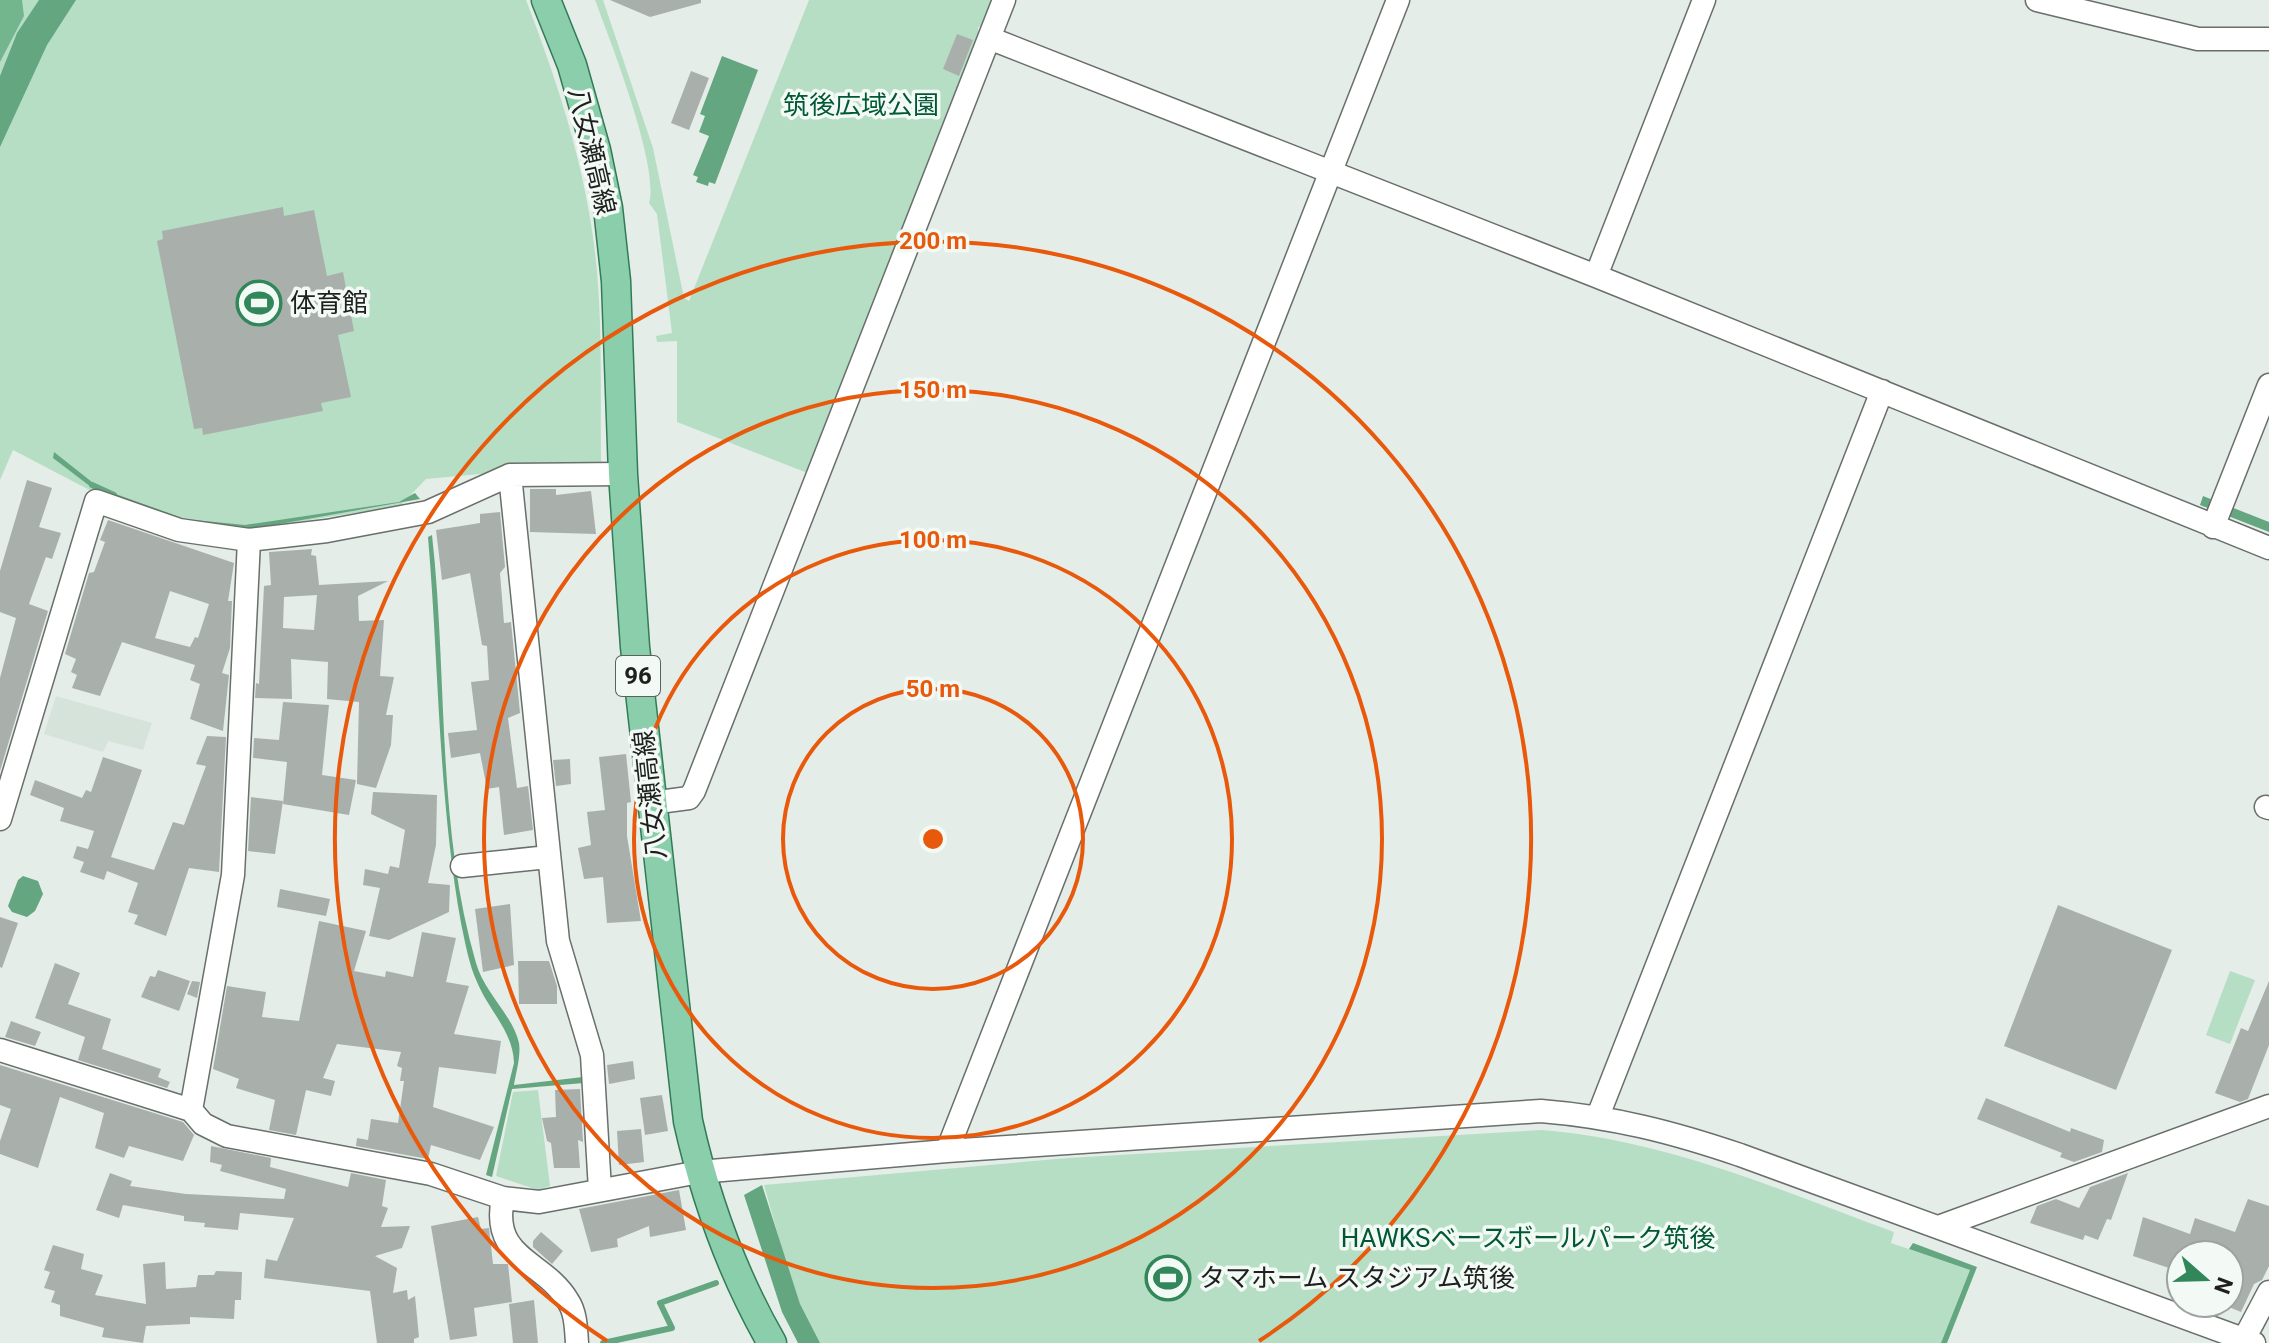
<svg xmlns="http://www.w3.org/2000/svg" width="2269" height="1343" font-family="Roboto,'Noto Sans JP',sans-serif">
<rect width="100%" height="100%" fill="#e5ede8"/>
<path fill="#d5e3da" d="M56,696L152,723L143,750L108,741L103,752L44,734Z"/>
<path fill="#b6dec4" d="M0,0H526C554,73 579,147 591,224C604,302 600,384 601,463L426,479L400,506L257,528L175,522L101,496L13,450L0,480Z
M595,0H603L653,148L684,298L689,301L809,0H995L984,26L978,27L979,43L810,474L677,422V341L657,342L656,336L672,333L657,214L649,203C660,168 610,40 595,0Z
M2230,971L2255,980L2230,1044L2206,1035Z
M538,1090L550,1186L538,1190L496,1176L513,1092Z
M1542,1130C1665,1140 1778,1189 1894,1232L1891,1243L1970,1270L1941,1343H817L796,1299L764,1185L1068,1158Z"/>
<path fill="#73b68e" d="M0,0H22L24,16L0,62Z"/>
<path fill="#64a680" d="M39,0H76L47,45L0,147V76L17,33Z
M722,56L758,70L715,184L709,182L708,186L696,182L698,177L693,175L709,136L699,132L705,116L700,114Z
M54,452L97,486L95,490L53,458Z
M110,492L185,519L245,525L399,502L415,493L420,499L251,529L176,520L109,496Z
M2203,496L2269,522V532L2200,505Z
M432,535C448,678 436,824 476,963C484,992 513,1016 519,1043C521,1056 516,1072 514,1085L583,1077L584,1083L512,1089L492,1177L486,1175L514,1063C513,1031 489,1011 477,982C469,965 465,942 461,923C438,795 439,666 428,537Z
M23,876L38,881L43,894L35,911L27,917L12,912L8,906L18,880Z
M762,1185L800,1304L820,1343H798L782,1312L744,1195Z
M1913,1243L1977,1267L1947,1343H1941L1970,1270L1909,1249Z"/>
<g fill="none" stroke-linecap="round" stroke-linejoin="round">
<path stroke="#64a680" stroke-width="6" d="M92,485L114,495
M603,1343L672,1328L660,1303L716,1283"/>
</g>
<path fill="#a9b0ab" fill-rule="evenodd" d="M610,0H701V3L650,17Z
M957,34L973,40L959,76L943,69Z
M691,71L709,78L689,130L671,123Z
M283,207L284,216L314,210L327,276L343,272L354,331L338,335L351,397L321,403L323,411L203,435L202,428L194,429L157,241L163,239L162,231Z
M27,480L52,488L39,527L61,533L52,559L46,557L29,604L48,611L0,771V678L16,618L0,612V571Z
M530,489H556V495L591,491L596,534L530,532Z
M500,512L505,567L500,573L504,623L511,622L520,713L508,718L517,788L528,786L533,830L504,835L499,787L487,789L480,753L451,758L448,733L477,730L471,682L489,680L487,646L482,645L470,573L442,580L436,530L480,523V514Z
M108,520L234,563L228,601H232L230,648L222,673L229,675L223,731L190,719L200,684L190,680L195,665L122,642L100,696L72,688L77,675L71,672L76,659L65,654L89,573L94,572L105,542L100,540ZM170,591L209,604L198,638L195,637L190,647L155,638Z
M312,549L311,555L316,556L319,585L388,581L358,596L359,621L384,620L380,676L394,677L386,715H393L391,745L376,788L357,784L359,702L327,699L328,662L291,659L292,699L255,698L256,683L259,684L264,586L271,585L269,552ZM317,595L314,630L283,628L284,597Z
M283,702L329,705L322,775L356,780L349,815L283,804L287,762L253,758L254,738L279,740Z
M207,736L226,737L219,872L189,868L166,936L134,924L138,915L128,912L138,883L107,871L104,880L80,872L84,862L73,858L77,846L88,849L94,831L60,821L64,808L30,795L35,780L82,798L86,790L91,792L103,757L142,770L111,857L154,870L173,822L184,825L206,766L196,764Z
M626,754L631,802L627,803V836L641,921L607,923L603,877L584,879L578,848L591,845L587,812L605,810L599,757Z
M570,759L571,784L556,786L553,760Z
M373,792L437,795L436,845L428,883L450,885L449,912L389,940L369,936L380,888L363,885L365,869L388,874L390,866L399,868L405,830L371,814Z
M251,797L283,801L275,854L248,851Z
M280,889L330,899L326,916L277,907Z
M510,904L514,965L483,972L475,909Z
M2058,905L2172,950L2116,1090L2004,1046Z
M0,917L18,923L2,968L0,967Z
M319,921L366,931L354,971L385,977L386,971L413,977L422,932L456,938L446,982L469,986L454,1034L501,1041L496,1074L439,1067L433,1107L494,1127L480,1160L431,1145L428,1159L356,1146L357,1138L368,1140L371,1119L398,1123L404,1081H400L402,1068L397,1066L401,1052L337,1044L323,1078L335,1081L331,1096L306,1090L296,1135L269,1130L275,1100L236,1088L239,1079L213,1069L227,986L266,992L262,1017L299,1021Z
M518,961H549L557,986V1004H519Z
M55,963L80,973L68,1004L111,1019L102,1049L161,1069L158,1077L170,1082L167,1088L78,1060L85,1037L35,1018Z
M158,970L190,981L179,1011L141,997L150,976L155,977Z
M192,981L200,982L197,998L187,994Z
M2269,981V1045L2248,1099L2240,1102L2215,1093L2241,1028L2248,1031Z
M11,1021L41,1032L35,1046L5,1037Z
M633,1061L635,1079L609,1084L607,1065Z
M0,1065L183,1122L194,1135L183,1161L129,1146L124,1158L95,1148L104,1113L60,1097L38,1168L0,1154V1141L11,1109L0,1105Z
M580,1089L583,1142L578,1140L580,1168H554L551,1143L547,1141L542,1118L556,1117L555,1090Z
M662,1095L668,1131L645,1135L640,1098Z
M1986,1098L2070,1132L2071,1128L2104,1140L2102,1152L2074,1162L2060,1157L2062,1153L1977,1119Z
M641,1129L644,1162L619,1165L617,1131Z
M211,1146L271,1158L270,1167L348,1187L351,1173L386,1180L382,1206L388,1208L381,1227L410,1226L402,1248L375,1256L397,1268L393,1293L407,1290L408,1300L415,1296L419,1337L414,1339V1343H377L370,1291L264,1278L266,1259L277,1261L294,1218L240,1213L238,1230L204,1227L205,1223L184,1221V1216L123,1205L119,1218L96,1210L110,1173L132,1181L130,1186L186,1194L284,1199L286,1189L220,1171L222,1165L210,1162Z
M2128,1173L2111,1220L2107,1219L2098,1240L2085,1235L2083,1240L2030,1223L2037,1206L2056,1199L2079,1208L2090,1187Z
M679,1190L686,1230L650,1237L649,1226L617,1239L618,1247L591,1252L579,1209Z
M2248,1199L2269,1206V1266L2262,1280L2254,1284L2241,1312L2229,1307V1255H2181V1272L2133,1256L2143,1217L2190,1234L2195,1218L2235,1232Z
M478,1217L481,1229L489,1228L493,1264H508L512,1302L474,1308L477,1336L450,1340L431,1226Z
M541,1232L563,1251L552,1264L533,1247V1241Z
M53,1245L84,1254L81,1269L103,1275L95,1295L146,1304L143,1264L165,1262L166,1289L196,1287L198,1275H214L216,1271L242,1272L241,1300H235L234,1319L190,1317V1324L146,1326L143,1343L102,1337L104,1328L60,1316V1305L51,1302L55,1291L44,1288L50,1272L44,1270Z
M534,1300L538,1343H513L509,1304Z"/>
<g fill="none" stroke-linecap="round" stroke-linejoin="round">
<g stroke="#696f6b" stroke-width="25">
<path id="minor" d="M2037,0L2198,39H2269
M989,38L1596,276L2269,548
M1596,276L1704,0
M510,475L558,941L592,1055L600,1190
M2213,527L2269,385
M651,803L689,798L694,791L1004,0
M2266,807L2269,808
M0,819L96,501L179,530L249,540L327,531L428,512L510,475L623,474
M462,866L548,857
M0,1050L191,1110L203,1124L227,1136L431,1174L503,1198L539,1202L699,1172L947,1151L1541,1111C1614,1117 1672,1132 1740,1155L2254,1343
M191,1110L233,875L249,540
M1598,1116L1882,391
M947,1151L1398,0
M503,1198C490,1260 544,1260 568,1301C576,1313 576,1329 577,1343
M1941,1226L2269,1106
M2242,1343L2269,1292"/>
</g>
<g stroke="#317c56" stroke-width="31">
<path id="major" d="M546,0L572,65L596,150L608,208L616,281L623,474L635,647L688,1121C705,1197 733,1275 772,1343"/>
</g>
<use href="#minor" stroke="#fff" stroke-width="22"/>
<use href="#major" stroke="#8aceac" stroke-width="28"/>
</g>
<g fill="none" stroke="#e8590c" stroke-width="4">
<circle cx="933" cy="839" r="150"/>
<circle cx="933" cy="839" r="299"/>
<circle cx="933" cy="839" r="449"/>
<path d="M607 1341A598 598 0 1 1 1259 1341"/>
</g>
<defs>
<g id="stadium-ring" transform="scale(2.3)"><circle r="9.5" fill="#f3faf5" stroke="#31875a" stroke-width="1.5"/><path d="M0-5a6.5 5 0 1 0 0 10a6.5 5 0 1 0 0-10ZM-3.5-1.8h7v3.6h-7Z" fill="#31875a"/></g>
</defs>
<g fill-rule="evenodd">
<use href="#stadium-ring" x="259" y="303"/>
<use href="#stadium-ring" x="1168" y="1278"/>
</g>
<g text-anchor="middle" stroke-width="7" stroke-linejoin="round" paint-order="stroke">
<rect fill="#f3faf5" stroke="#5d615e" stroke-width="2" x="616" y="656" width="44" height="40" rx="6"/>
<g font-size="24" font-weight="bold" fill="#1d201e">
<text x="638" y="684">96</text>
</g>
<g font-size="26" fill="#015834" stroke="#f3faf5">
<text x="861" y="114">筑後広域公園</text>
<text x="1528" y="1247">HAWKSベースボールパーク筑後</text>
</g>
<g font-size="26" fill="#1d201e" stroke="#f3faf5">
<text transform="translate(592 151) rotate(77)" y="9">八女瀬高線</text>
<text transform="translate(650 795) rotate(-96)" y="9">八女瀬高線</text>
</g>
<g font-size="26" fill="#1d201e" stroke="#f3faf5" text-anchor="start">
<text x="290" y="312">体育館</text>
<text x="1199" y="1287">タマホーム スタジアム筑後</text>
</g>
</g>
<circle cx="933" cy="839" r="12" fill="#e8590c" stroke="#f3faf5" stroke-width="4"/>
<g font-size="24" text-anchor="middle" font-weight="bold" fill="#e8590c" stroke="#f3faf5" stroke-width="7" stroke-linejoin="round" paint-order="stroke">
<text x="933" y="249">200 m</text>
<text x="933" y="398">150 m</text>
<text x="933" y="548">100 m</text>
<text x="933" y="697">50 m</text>
</g>
<g transform="translate(2205 1279) rotate(110)"><circle r="38" fill="#f3faf5" stroke="#9da39f" stroke-width="2"/>
<path d="M0-6L14 30L0 20L-14 30Z" fill="#31875a"/>
<text y="-12" font-size="22" font-weight="bold" text-anchor="middle" fill="#1d201e">N</text>
</g>
</svg>
